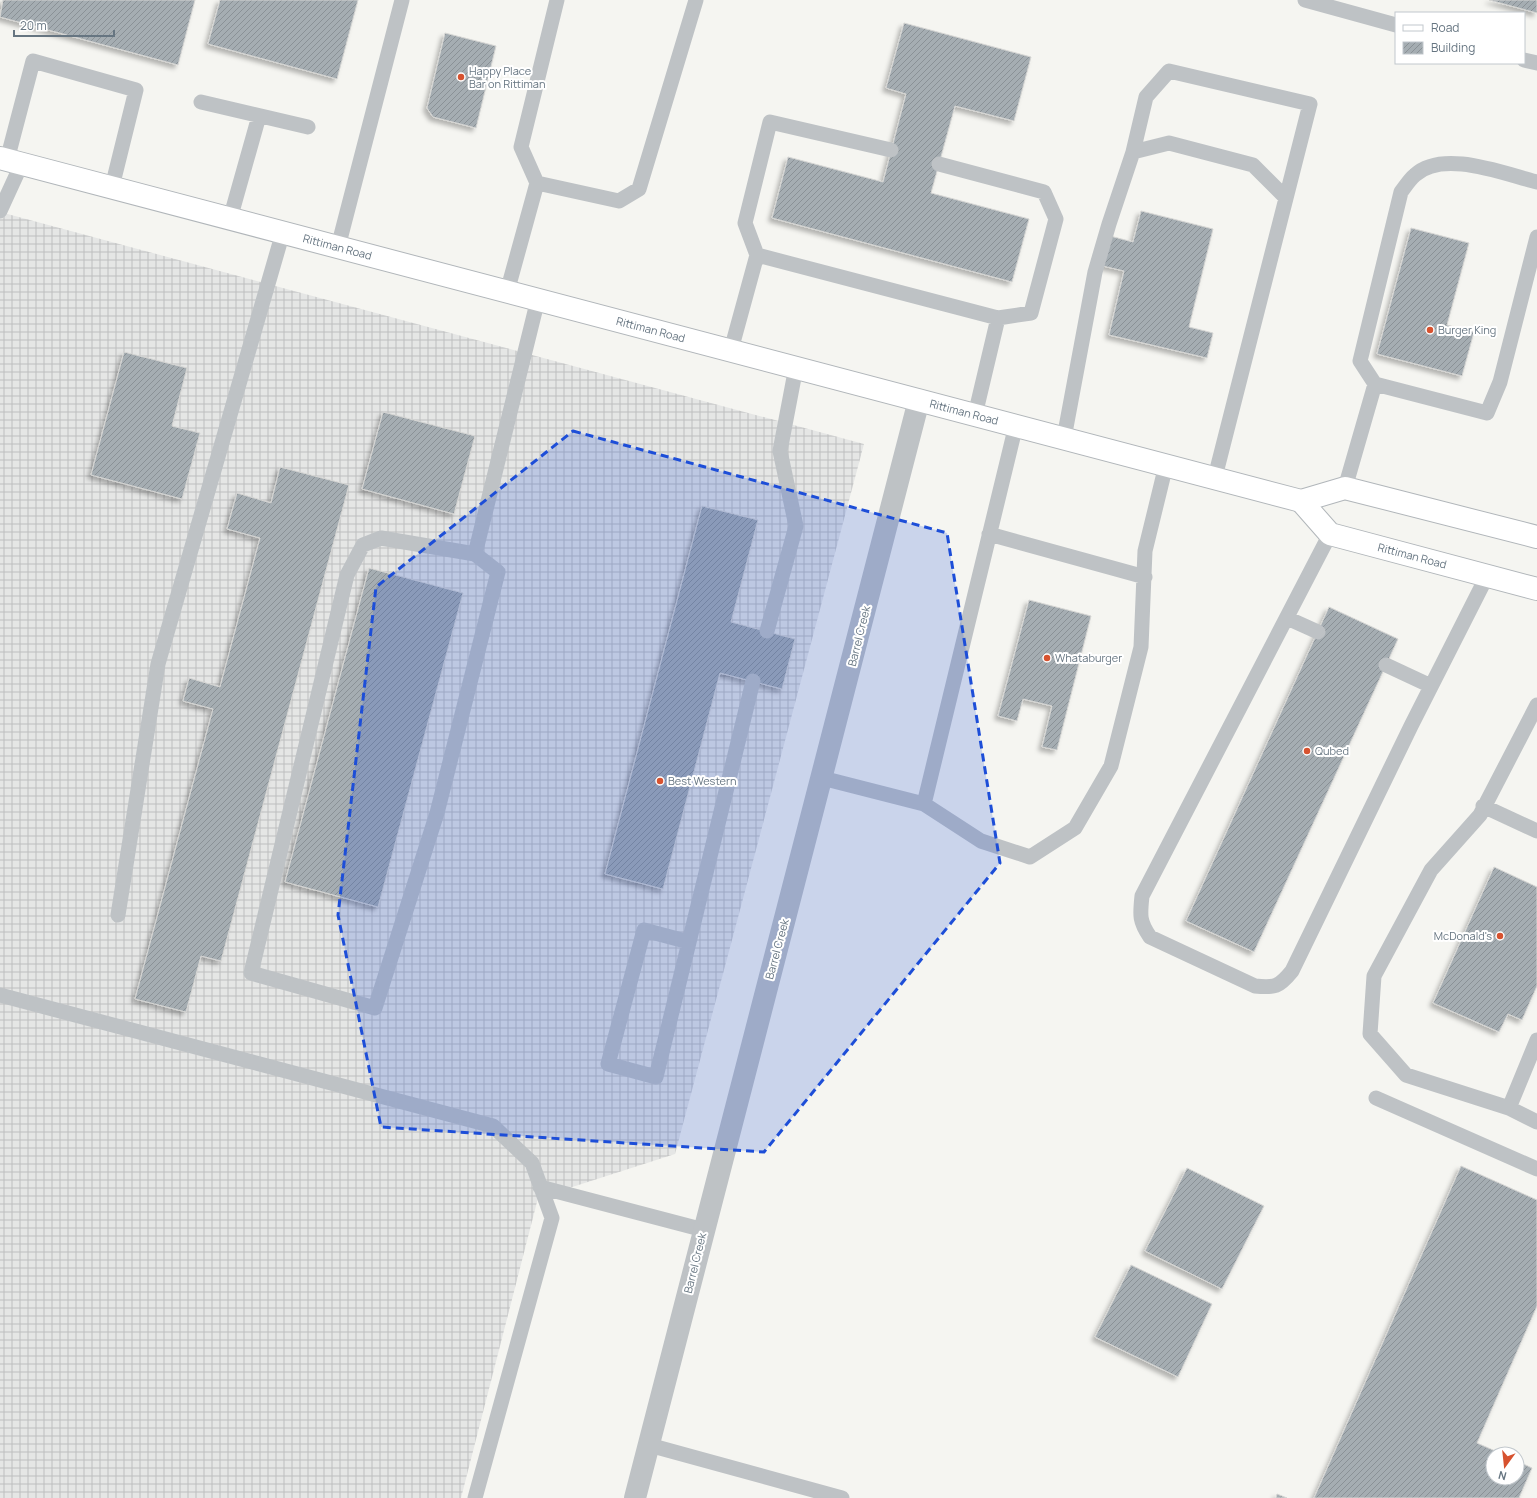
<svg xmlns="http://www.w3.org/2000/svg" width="1537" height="1498" font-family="Manrope,sans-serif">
<defs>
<pattern id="industrial-grid" width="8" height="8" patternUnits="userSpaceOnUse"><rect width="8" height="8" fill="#e5e6e5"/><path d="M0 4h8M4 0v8" fill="none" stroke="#bdbfbf"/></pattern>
<pattern id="building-hatch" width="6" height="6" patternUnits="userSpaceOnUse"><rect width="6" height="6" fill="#a5adb2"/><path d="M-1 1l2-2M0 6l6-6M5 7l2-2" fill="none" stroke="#8a9196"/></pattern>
<filter id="shadow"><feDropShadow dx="-3.5" dy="3.5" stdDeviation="2" flood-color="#0004"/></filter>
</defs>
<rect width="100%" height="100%" fill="#f5f5f1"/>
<path fill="url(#industrial-grid)" d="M0,212L864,444L675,1154L538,1198L461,1498H0Z"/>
<path fill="url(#building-hatch)" stroke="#d6d6d4" filter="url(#shadow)" d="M3,0H195L178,65L0,17Z
M220,0H358L337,79L208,44Z
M1489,0H1537V13Z
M904,23L1031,57L1014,121L955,106L931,193L1029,219L1012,282L772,218L788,157L883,182L906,94L886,88Z
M445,33L496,46L476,128L433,117L427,108Z
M1141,211L1213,229L1189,327L1213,333L1207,358L1109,335L1124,271L1103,266L1110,236L1133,242Z
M1411,228L1469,243L1447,325L1474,332L1462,376L1377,354Z
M124,352L187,368L172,426L200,433L182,499L91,475Z
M383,412L475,436L454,514L362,489Z
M280,467L349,485L221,961L201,956L186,1012L135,999L213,709L183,701L189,678L220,687L260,538L227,529L237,493L271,503Z
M702,506L758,520L731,622L795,639L782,689L720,673L663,889L605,874Z
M369,568L463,593L378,907L285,882Z
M1029,600L1091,616L1057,750L1042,747L1052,706L1023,699L1017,721L998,716Z
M1329,607L1398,639L1254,952L1186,921Z
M1494,867L1537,887V986L1522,1020L1508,1014L1499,1032L1433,1003Z
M1461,1166L1537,1200V1306L1477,1443L1502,1454H1493V1478H1517V1461L1532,1468L1519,1498H1314Z
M1187,1168L1264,1206L1222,1289L1145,1251Z
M1131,1265L1212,1304L1178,1377L1095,1337Z
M1277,1494L1287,1498H1276Z"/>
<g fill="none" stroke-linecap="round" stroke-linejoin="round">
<g stroke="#b1b6ba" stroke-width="24">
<g id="secondary">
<path id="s1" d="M0,158L1301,501L1345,488L1537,537"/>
<path id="s2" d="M1301,501L1330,534L1537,589"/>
</g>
</g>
<path stroke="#bec2c5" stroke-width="15" d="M1305,0L1396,25
M1524,60L1537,63
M201,102L308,127
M1133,152L1146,97L1169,71L1310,104L1215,477
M7,160L33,61L136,90L112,187
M939,164L1044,192L1056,219L1031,313L998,318
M1537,182C1504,174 1443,149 1415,175C1409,180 1405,187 1401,192L1360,361L1375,384L1487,413L1500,382L1537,237
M537,183L619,201L639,189L696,0
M0,211L22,163
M230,219L259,116
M338,247L402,0
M757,255L745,223L770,122L891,150
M507,292L537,183L521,147L557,0
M731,350L757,255L998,318L975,415
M1064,438L1095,272L1109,224L1133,152L1169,143L1253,165L1286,198
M1345,488L1375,384
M989,534L1145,577
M1330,534L1142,896C1140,915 1139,921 1150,937L1255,986C1275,988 1279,987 1292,971L1411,726L1487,576
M475,554L498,572L437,813L375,1008L251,973L347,575L363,545L381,538L475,554L538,299
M1287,618L1318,632
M767,631L796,526L780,451L796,367
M1386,665L1431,686
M1537,705L1480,815L1431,870L1374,976L1370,1034L1406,1075L1509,1108L1537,1122
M822,778L924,804L981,841L1030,857L1075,828L1111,766L1141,647L1145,551L1166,465
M924,804L1016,425
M1483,806L1537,831
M118,915L158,664L283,232
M689,942L644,930L608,1064L656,1077L753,681
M0,995L493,1126L532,1163L552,1218L475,1498
M1376,1098L1537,1169
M1509,1108L1537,1040
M540,1187L704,1230
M649,1445L842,1498"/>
<path stroke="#bec2c5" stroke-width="22" d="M635,1498L919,400"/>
<use href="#secondary" stroke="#fff" stroke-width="22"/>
</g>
<path fill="#1d4ed8" fill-opacity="0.2" stroke="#1d4ed8" stroke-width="3" stroke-dasharray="8 5" stroke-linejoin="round" d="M573,431L947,533L1000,863L764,1152L381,1127L338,915L376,587Z"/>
<g fill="#d7522f" stroke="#fff" stroke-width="1.5">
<circle cx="461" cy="77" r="4"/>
<circle cx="1430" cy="330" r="4"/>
<circle cx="1047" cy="658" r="4"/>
<circle cx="1307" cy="751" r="4"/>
<circle cx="660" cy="781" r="4"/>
<circle cx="1500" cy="936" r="4"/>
</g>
<g text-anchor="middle" stroke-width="4" stroke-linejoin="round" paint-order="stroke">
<g font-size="11" fill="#667581" stroke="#fff" text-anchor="start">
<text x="469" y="75">Happy Place<tspan x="469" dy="13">Bar on Rittiman</tspan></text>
<text x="1438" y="334">Burger King</text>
<text x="1055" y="662">Whataburger</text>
<text x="1315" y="755">Qubed</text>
<text x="668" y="785">Best Western</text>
<text x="1492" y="940" text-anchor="end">McDonald's</text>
</g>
<g font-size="11" fill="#667581" stroke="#fff">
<text dy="4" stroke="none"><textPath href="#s1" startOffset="349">Rittiman Road</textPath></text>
<text dy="4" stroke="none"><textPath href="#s1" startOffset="673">Rittiman Road</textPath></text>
<text dy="4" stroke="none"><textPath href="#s1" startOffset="997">Rittiman Road</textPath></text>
<text dy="4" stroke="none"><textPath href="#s2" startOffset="129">Rittiman Road</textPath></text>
<text transform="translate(859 636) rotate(-76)" y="4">Barrel Creek</text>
<text transform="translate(777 949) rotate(-75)" y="4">Barrel Creek</text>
<text transform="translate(695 1263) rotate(-76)" y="4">Barrel Creek</text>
</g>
</g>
<rect x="1395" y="12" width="130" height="52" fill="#ffffff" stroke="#c2c8cd"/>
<rect x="1403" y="25" width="20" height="6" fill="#ffffff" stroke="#c2c8cd"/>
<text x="1431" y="32" font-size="12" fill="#667581">Road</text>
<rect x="1403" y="42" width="20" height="12" fill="url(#building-hatch)" stroke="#c2c8cd"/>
<text x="1431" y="52" font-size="12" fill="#667581">Building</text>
<g transform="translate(1505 1466) rotate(195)"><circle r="19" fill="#ffffff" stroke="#c2c8cd"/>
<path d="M0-3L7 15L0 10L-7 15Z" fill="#d7522f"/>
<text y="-6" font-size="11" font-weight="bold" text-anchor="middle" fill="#667581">N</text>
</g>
<path d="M14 30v6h100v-6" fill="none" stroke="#667581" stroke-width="2"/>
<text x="20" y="30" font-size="12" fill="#667581" stroke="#ffffff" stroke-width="3" paint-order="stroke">20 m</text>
</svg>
